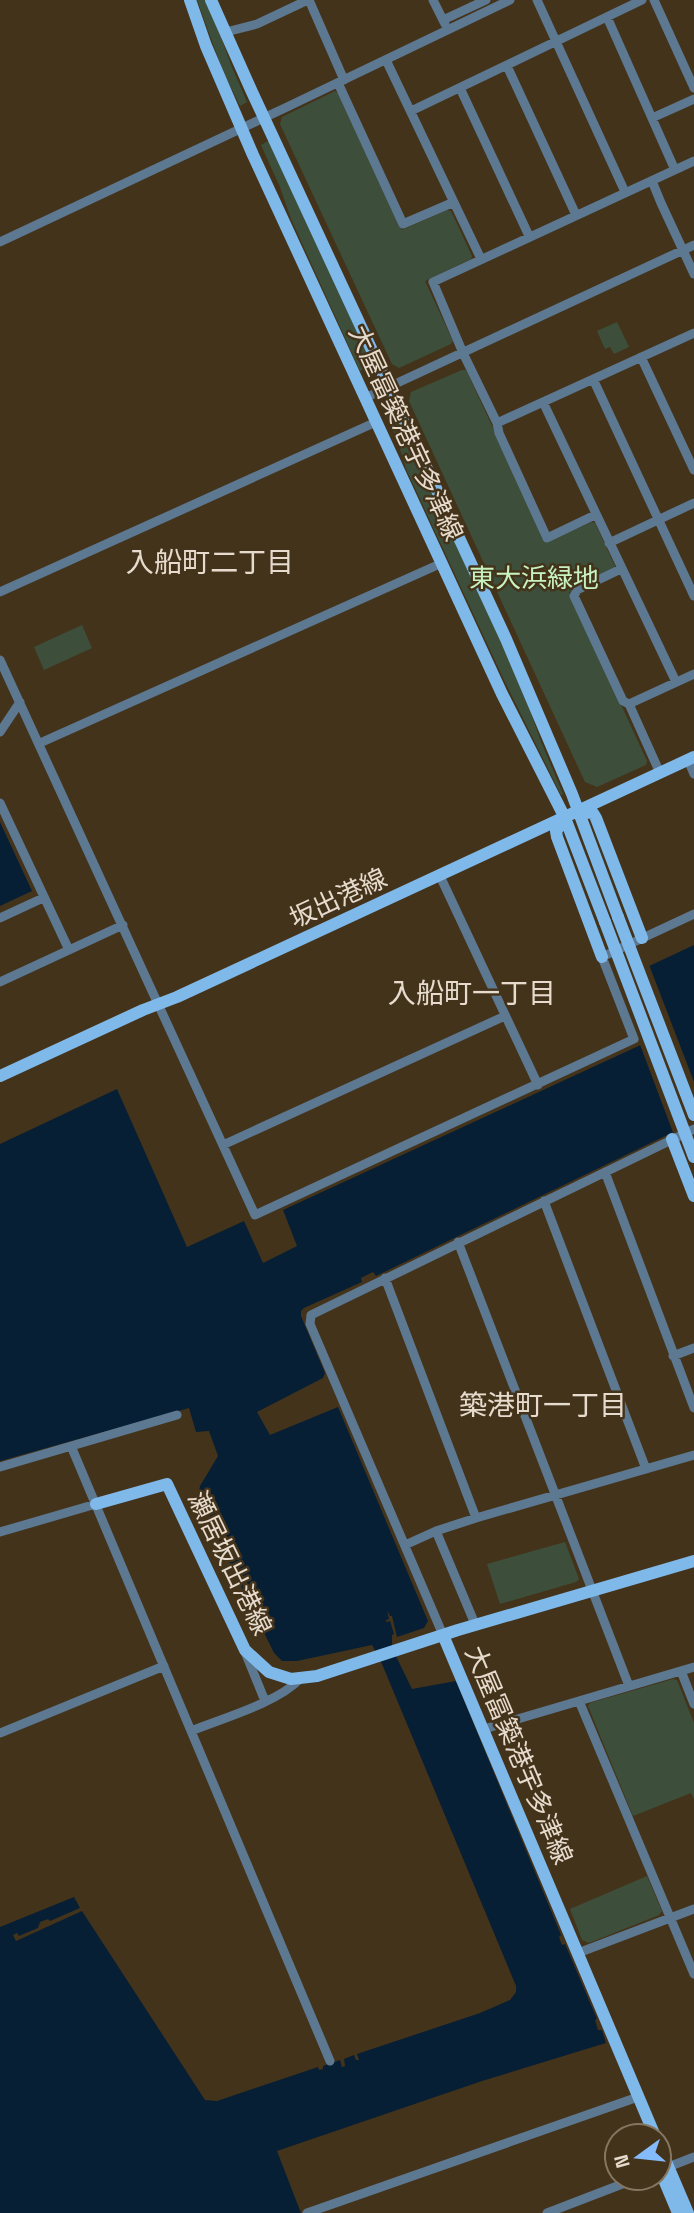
<svg xmlns="http://www.w3.org/2000/svg" width="694" height="2213" font-family="'Space Grotesk','Noto Sans JP',sans-serif">
<rect width="100%" height="100%" fill="#44331b"/>
<path fill="#3d4f3a" d="M197,0H205L219,31L231,65L247,102L240,106L222,69Z
M335,91L338,93L402,230L447,210L451,211L472,256L471,259L425,281L453,341L451,344L399,368L392,364L280,124L282,117Z
M270,140L374,365L360,371L291,219L280,187L261,145Z
M617,322L629,347L614,354L610,347L605,349L597,331Z
M462,370H466L546,542L592,522L595,523L615,566L614,570L569,592L647,761L646,765L597,787L585,782L409,401L411,392Z
M394,407L518,675L540,739L563,794L561,795L504,680L406,469L397,439L384,412Z
M82,625L92,648L44,670L34,647Z
M565,1542L579,1579L576,1582L500,1604L487,1564Z
M673,1679L677,1680L694,1723V1799L691,1793L633,1816L588,1706L590,1703Z
M647,1876L662,1911L659,1915L589,1943L582,1940L570,1909Z"/>
<path fill="#071f34" d="M0,822L32,891L0,906Z
M694,945V1122L376,1276L373,1272L361,1278L362,1282L304,1308L301,1311V1316L325,1373L323,1378L257,1412L270,1435L338,1407L428,1621L424,1628L397,1637L392,1616H390L387,1610L389,1619L386,1620V1622L390,1621L394,1634L392,1635V1648L412,1689L456,1681L561,1935L559,1937L562,1945L565,1944L597,2019L595,2020L598,2030H602L606,2043L482,2081L277,2151L301,2213H0V1927L74,1897L80,1908L50,1921L48,1919L40,1922L38,1928L19,1936L17,1933L13,1935L16,1941L82,1911L205,2100L217,2101L318,2067L319,2070L323,2069V2066L340,2060L342,2067L345,2066L344,2059L354,2055L356,2060H359L357,2054L480,2013L510,2000L516,1992V1986L382,1664L372,1645L297,1661H282L274,1653L215,1533L218,1531L211,1516H207L198,1498L200,1486L218,1456L209,1431L196,1432L189,1408L0,1461V1144L117,1089L187,1247L244,1221L263,1263L297,1246L283,1210L673,1030L667,1012L630,975Z"/>
<path fill="#44331b" d="M648,962L694,1082V1126L674,1135L639,1042L669,1028L665,1016L648,1024L628,972Z"/>
<g fill="none" stroke-linecap="round" stroke-linejoin="round">
<path stroke="#5d7891" stroke-width="9" d="M309,0L344,80
M433,0L445,24
M537,0L625,192
M654,0L694,88
M607,17L675,170
M443,20L486,0
M226,32L257,24L308,0
M386,60L481,259
M507,66L576,215
M338,83L403,224L454,202
M460,88L529,236
M411,111L642,0
M652,118L694,99
M652,181L661,203L694,274
M0,242L287,107L510,0
M641,357L694,470
M593,379L694,596
M365,398L694,245
M543,402L676,682
M497,423L694,333
M595,515L547,538L499,433L497,423L463,353L433,282L694,161
M609,543L694,503
M621,569L577,590L574,596L623,701L629,704L660,773
M0,592L376,422
M0,660L255,1215L634,1039L602,957L694,914
M629,704L694,674
M0,732L20,702
M40,743L442,563
M688,760L694,774
M0,803L69,950
M440,876L538,1085
M0,918L43,898
M0,982L123,925
M223,1145L505,1016
M605,1172L694,1408
M544,1201L646,1469
M458,1242L629,1686
M385,1278L476,1518
M673,1356L694,1348
M71,1446L330,2061
M0,1467L177,1415
M436,1531L475,1624
M0,1532L96,1504
M405,1545L436,1531L476,1518L694,1455
M443,1635L310,1324L311,1315L694,1129
M245,1652L265,1701
M681,1671L694,1704
M579,1701L694,1974
M484,1729L694,1667
M191,1731C223,1718 277,1703 300,1679
M0,1733L164,1666
M578,1953L694,1909
M663,2169L694,2157
M307,2213L638,2097
M547,2213L638,2178"/>
<path stroke="#7fb9ea" stroke-width="12" d="M190,0L206,46L253,155L502,694L565,818L605,922
M211,0L252,92L506,639L572,794L618,917
M579,812L593,813L596,818L642,938
M565,819L556,831L557,837L602,957
M0,1076L143,1010L177,997L694,757
M672,1139L694,1196
M96,1504L167,1484L245,1650L269,1672L291,1679L317,1676L458,1630L694,1561
M443,1635L655,2136
M659,2145L688,2213
M659,2168L678,2213"/>
<path stroke="#7fb9ea" stroke-width="12" d="M618,917L694,1115
M605,922L694,1157"/>
</g>
<g text-anchor="middle" stroke-width="5" stroke-linejoin="round" paint-order="stroke">
<g font-size="26" fill="#e6dbcd" stroke="#44331b">
<text transform="translate(406 433) rotate(65)" y="9">大屋冨築港宇多津線</text>
<text transform="translate(338 898) rotate(-25)" y="9">坂出港線</text>
<text transform="translate(230 1563) rotate(64)" y="9">瀬居坂出港線</text>
<text transform="translate(519 1755) rotate(67)" y="9">大屋冨築港宇多津線</text>
</g>
<g font-size="26" fill="#c7f2c0" stroke="#44331b">
<text x="534" y="587">東大浜緑地</text>
</g>
<g font-size="28" fill="#e6dbcd" stroke="#44331b">
<text x="210" y="572">入船町二丁目</text>
<text x="472" y="1003">入船町一丁目</text>
<text x="543" y="1415">築港町一丁目</text>
</g>
</g>
<g transform="translate(638 2157) rotate(255)"><circle r="33" fill="#44331b" stroke="#857662" stroke-width="2"/>
<path d="M0-5L12 26L0 18L-12 26Z" fill="#84bcfb"/>
<text y="-10" font-size="19" font-weight="bold" text-anchor="middle" fill="#e6dbcd">N</text>
</g>
</svg>
